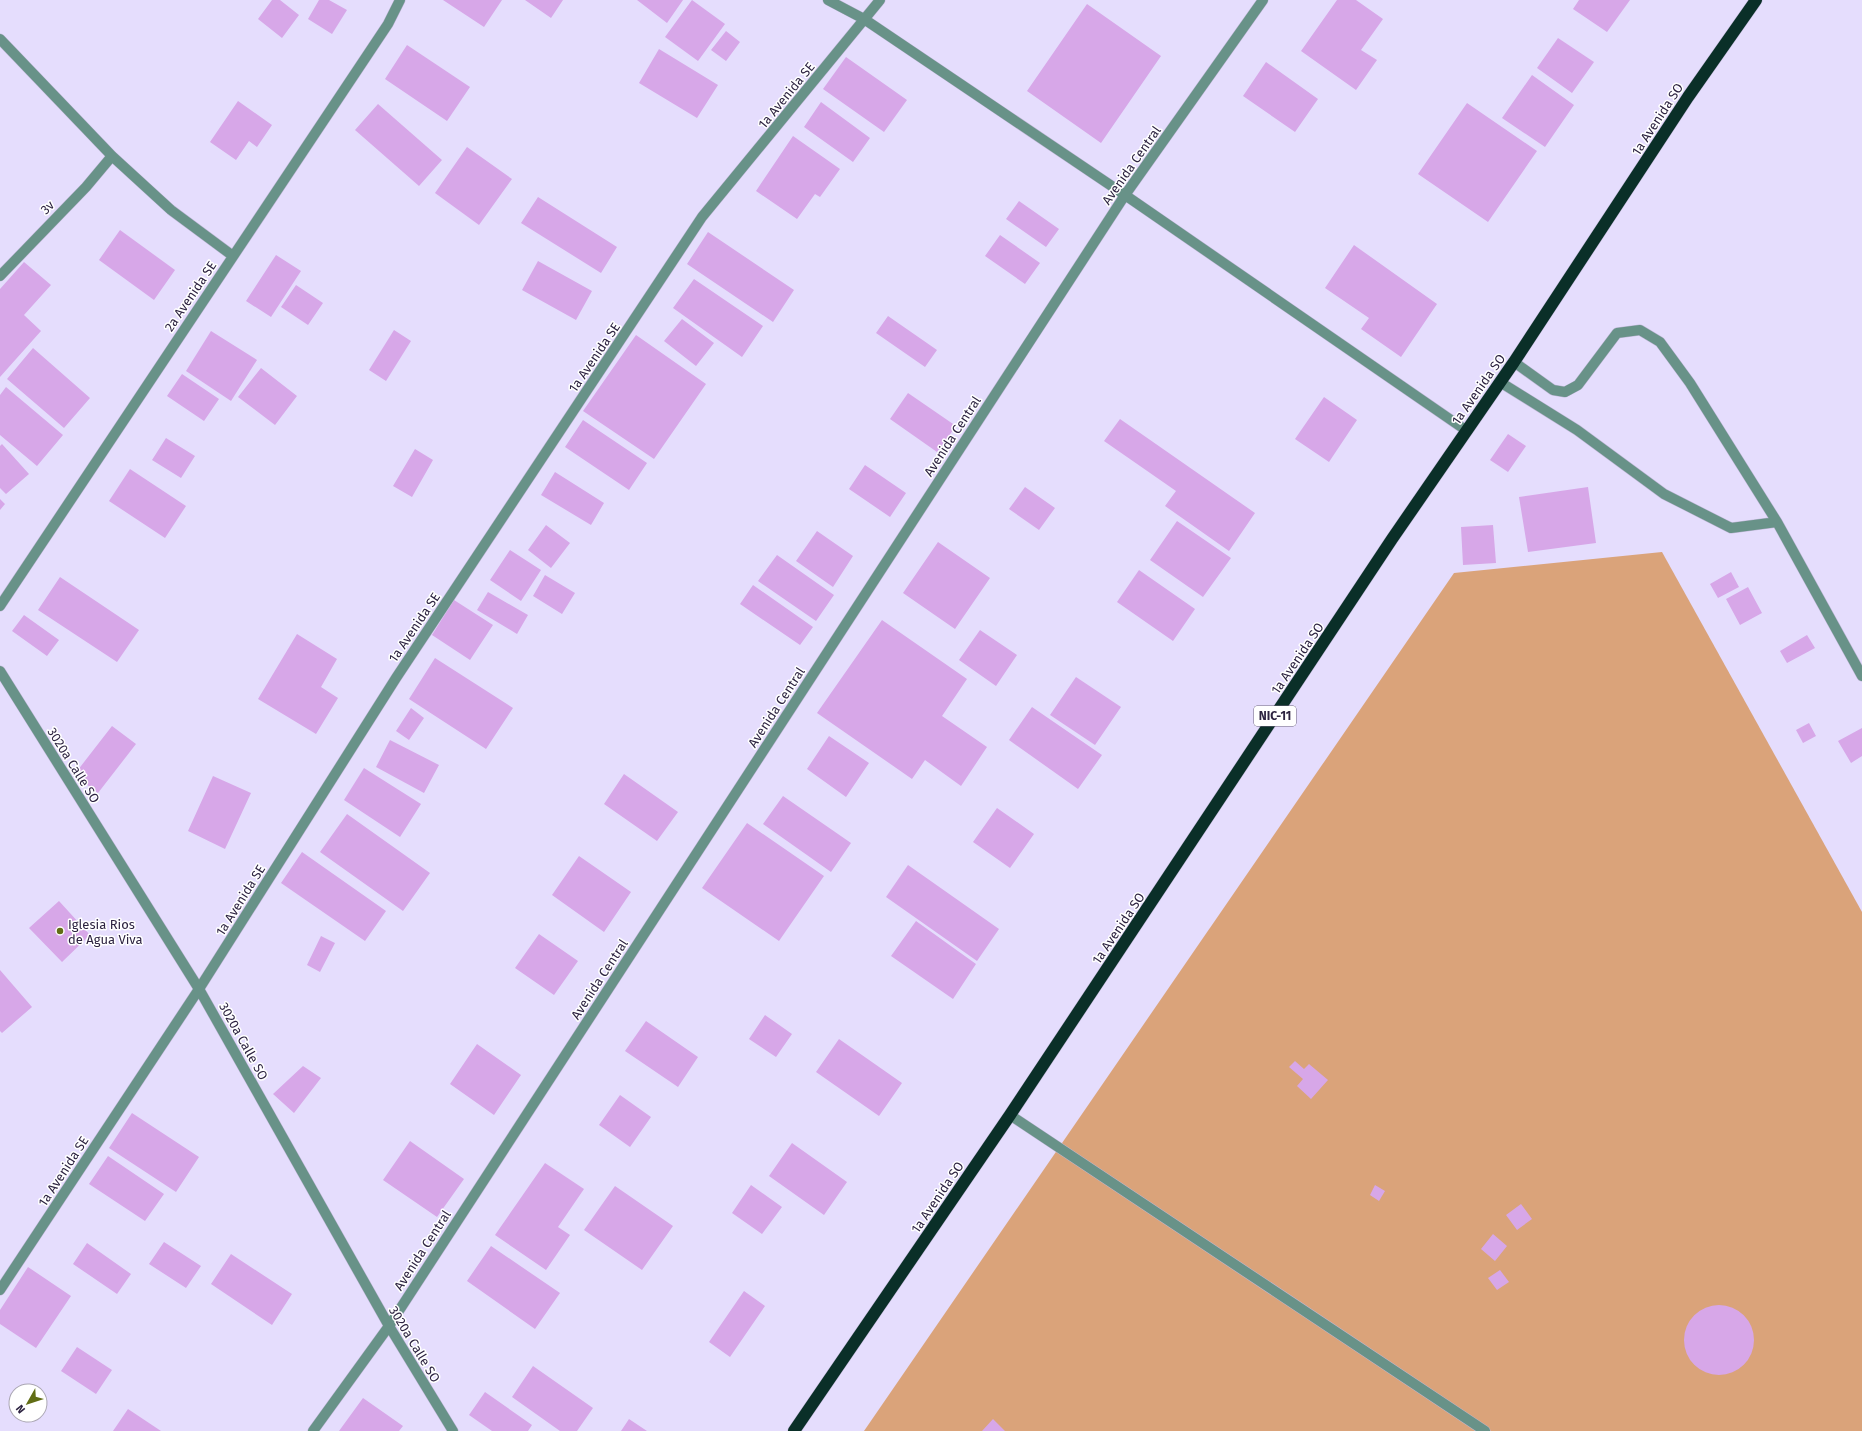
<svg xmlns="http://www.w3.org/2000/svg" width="1862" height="1431" font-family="'Fira Sans',sans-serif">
<rect width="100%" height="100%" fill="#e5ddfd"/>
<path fill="#daa37a" d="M1662,552L1862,912V1431H864L1454,573Z"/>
<path fill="#d7a7e8" d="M272,0H280L299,15L282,38L258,19Z
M319,0H329L347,10L332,34L308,19Z
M443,0H502L484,27Z
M525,0H563L551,18Z
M637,0H683L667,23Z
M692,0L725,24L698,61L665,37Z
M1337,0H1356L1383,19L1361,50L1377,60L1356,90L1301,51Z
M1579,0H1630L1607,32L1573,9Z
M1087,4L1161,56L1101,143L1027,91Z
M726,31L740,42L726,61L711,50Z
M1558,38L1594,62L1572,93L1537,68Z
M407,45L470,87L447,121L385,79Z
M659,49L718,85L697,118L639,83Z
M846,57L907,100L884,132L823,89Z
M1266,62L1318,99L1295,132L1243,96Z
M1532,75L1574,105L1545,147L1502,118Z
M238,101L272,125L257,147L249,141L236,160L210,142Z
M821,102L870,138L853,162L804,127Z
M1467,103L1537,151L1488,222L1418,174Z
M378,104L442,160L419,186L355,130Z
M793,136L840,169L820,197L815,194L797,219L756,191Z
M467,147L512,179L479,225L435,193Z
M538,197L617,247L601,273L521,223Z
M1019,201L1059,229L1046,247L1006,219Z
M120,230L175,270L154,300L99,260Z
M708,232L794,290L773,322L687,264Z
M1000,235L1040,263L1025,284L985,256Z
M1354,245L1437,304L1401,357L1361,329L1369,318L1325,288Z
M276,255L301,271L271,317L246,301Z
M538,261L592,291L576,320L522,290Z
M24,262L51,285L24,315L41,331L0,377V289Z
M694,279L763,326L742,357L673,308Z
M296,285L323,303L308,325L281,307Z
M888,316L937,350L925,367L876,333Z
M682,319L714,343L696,366L664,341Z
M394,330L411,341L386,381L369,370Z
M211,331L257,360L231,401L186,371Z
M636,335L706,384L654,459L583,411Z
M33,348L90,398L64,428L7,379Z
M261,368L297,396L275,425L238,397Z
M182,374L219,399L204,421L167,396Z
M6,387L63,435L37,466L0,435V395Z
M908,393L956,426L937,452L890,419Z
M1324,397L1357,420L1329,462L1295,439Z
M1120,419L1255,513L1229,551L1165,506L1176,491L1104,441Z
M583,420L647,463L629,490L565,447Z
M1508,434L1526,446L1508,472L1490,460Z
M166,438L195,456L181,478L152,460Z
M2,444L29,474L6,494L0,488V446Z
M415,449L433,460L412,497L393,486Z
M865,465L906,493L890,517L849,489Z
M130,469L186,506L165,538L109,501Z
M555,472L604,503L591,525L541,495Z
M1025,487L1055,508L1039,530L1009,509Z
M1588,487L1596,543L1528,552L1519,497Z
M0,499L5,504L0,510Z
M1177,521L1231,558L1203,597L1150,560Z
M546,525L570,543L551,568L528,550Z
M1493,525L1496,563L1463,565L1461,527Z
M817,531L853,556L833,587L796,561Z
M938,542L990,578L955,629L903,593Z
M510,550L541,570L521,601L490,580Z
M777,555L834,595L816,621L758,581Z
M1139,570L1195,609L1173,641L1117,602Z
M1731,572L1739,587L1718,598L1710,584Z
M545,575L575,593L562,614L533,596Z
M60,577L139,630L117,662L38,610Z
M753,585L813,627L800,645L740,604Z
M1748,587L1762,613L1740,625L1726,599Z
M488,592L528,615L517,634L477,610Z
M454,600L493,625L470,660L432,635Z
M24,615L59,640L47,656L12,631Z
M882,620L967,679L942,716L987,747L961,786L925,760L912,779L817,713Z
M980,630L1017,655L996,686L959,660Z
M297,634L337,659L321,687L338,698L316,734L258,699Z
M1807,635L1815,648L1787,663L1780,651Z
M435,658L513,708L486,749L409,699Z
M1076,677L1121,707L1095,745L1050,715Z
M1032,707L1102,755L1078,789L1009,740Z
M411,708L424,718L409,740L396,731Z
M1809,723L1816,736L1803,743L1796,730Z
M112,726L136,744L98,793L74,775Z
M1862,728V756L1851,763L1838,741Z
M829,736L869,763L846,797L807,769Z
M390,740L439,765L424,793L376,767Z
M364,768L421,804L400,837L344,800Z
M624,774L678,812L657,841L604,804Z
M213,776L251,793L225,849L188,831Z
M783,796L851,843L831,872L763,824Z
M997,808L1034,834L1010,868L973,842Z
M347,814L430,873L403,911L320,852Z
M747,823L824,876L779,941L702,888Z
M302,852L386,911L365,941L281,883Z
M579,856L631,892L604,932L552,895Z
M908,865L999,929L977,961L886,897Z
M59,901L90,935L62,962L29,928Z
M916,921L976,964L953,999L891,956Z
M539,934L578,961L554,995L515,968Z
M321,936L335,943L320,972L307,965Z
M0,970L32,1007L2,1033L0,1031Z
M765,1015L792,1034L776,1057L749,1039Z
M646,1021L698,1057L678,1087L625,1051Z
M839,1039L902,1083L879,1116L816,1072Z
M477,1044L521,1075L494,1115L450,1084Z
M1295,1061L1304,1069L1309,1064L1328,1080L1311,1099L1297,1086L1303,1079L1289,1067Z
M303,1066L321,1078L294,1113L273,1094Z
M620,1095L651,1117L630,1147L599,1125Z
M132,1113L199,1157L176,1192L109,1148Z
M410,1141L464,1179L437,1217L383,1180Z
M792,1143L847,1182L824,1215L769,1176Z
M108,1156L164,1194L145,1221L89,1184Z
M545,1163L584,1189L558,1227L570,1235L546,1270L495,1235Z
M751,1185L782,1207L762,1234L732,1213Z
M1375,1185L1385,1191L1379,1201L1370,1195Z
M615,1186L673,1226L642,1270L584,1230Z
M1521,1204L1532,1219L1517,1230L1506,1215Z
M1493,1234L1507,1246L1495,1261L1481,1249Z
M164,1242L201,1266L186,1288L149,1264Z
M87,1243L131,1274L117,1294L73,1264Z
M491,1246L560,1293L535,1329L467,1281Z
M231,1254L292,1294L272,1325L211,1284Z
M28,1267L71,1296L36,1348L0,1324V1310Z
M1500,1270L1509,1282L1497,1290L1488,1278Z
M744,1291L765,1306L730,1357L709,1342Z
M1684 1340a35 35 0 1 1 70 0a35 35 0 1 1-70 0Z
M77,1347L112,1370L96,1394L61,1371Z
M533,1366L593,1408L577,1431H560L512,1397Z
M485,1392L532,1425L528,1431H492L469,1415Z
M363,1398L403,1426L399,1431H339Z
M128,1409L161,1431H113Z
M629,1419L647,1431H621Z
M993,1419L1005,1431H982Z"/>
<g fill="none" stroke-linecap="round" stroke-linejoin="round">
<g stroke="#c0b8d7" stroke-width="11">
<path id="minor" d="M828,0L864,19L1125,195L1467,431
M0,39L112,156L171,210L233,256
M0,276L86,187L112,156
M1514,362L1553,390L1565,392L1578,385L1617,333L1640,330L1660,342L1690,383L1777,522L1862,676
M1500,382L1577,430L1664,494L1731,528L1777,522
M0,606L388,24L400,0
M0,671L199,989L389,1326L453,1431
M1010,1115L1485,1431
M0,1290L199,989L396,678L702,217L880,0
M313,1431L389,1326L1125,195L1263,0"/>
</g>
<g stroke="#c0b8d7" stroke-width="13">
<path id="highway" d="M794,1431L1010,1115L1392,539L1514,362L1688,97L1756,0"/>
</g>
<use href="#minor" stroke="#689288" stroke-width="10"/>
<use href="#highway" stroke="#0a2f28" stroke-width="12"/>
</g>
<circle fill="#616d15" stroke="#fff" stroke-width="1.5" cx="60" cy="931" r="4"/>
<g text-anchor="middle" stroke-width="3" stroke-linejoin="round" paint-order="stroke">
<rect fill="#fff" stroke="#6c657a" stroke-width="1" x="1254" y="706" width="42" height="20" rx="3"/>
<g font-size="12" font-weight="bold" fill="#2d2341">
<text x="1275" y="720">NIC-11</text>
</g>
<g font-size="13" fill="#2d2341" stroke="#fff">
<text transform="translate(786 95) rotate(-51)" y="5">1a Avenida SE</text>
<text transform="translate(1657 119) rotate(-57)" y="5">1a Avenida SO</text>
<text transform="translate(1131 165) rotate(-55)" y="5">Avenida Central</text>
<text transform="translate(47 207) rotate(-45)" y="5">3v</text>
<text transform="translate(190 296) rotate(-56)" y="5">2a Avenida SE</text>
<text transform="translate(594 357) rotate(-56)" y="5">1a Avenida SE</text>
<text transform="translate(1478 389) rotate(-55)" y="5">1a Avenida SO</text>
<text transform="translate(952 436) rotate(-57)" y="5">Avenida Central</text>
<text transform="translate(414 627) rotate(-56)" y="5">1a Avenida SE</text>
<text transform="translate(1297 658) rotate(-56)" y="5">1a Avenida SO</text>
<text transform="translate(776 707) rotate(-57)" y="5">Avenida Central</text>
<text transform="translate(74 765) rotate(58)" y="5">3020a Calle SO</text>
<text transform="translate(240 900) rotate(-58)" y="5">1a Avenida SE</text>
<text transform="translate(1118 928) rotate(-56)" y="5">1a Avenida SO</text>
<text transform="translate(599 979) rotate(-57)" y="5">Avenida Central</text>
<text transform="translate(244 1041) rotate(61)" y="5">3020a Calle SO</text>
<text transform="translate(63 1171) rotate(-57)" y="5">1a Avenida SE</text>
<text transform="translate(937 1197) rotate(-56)" y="5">1a Avenida SO</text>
<text transform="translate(422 1250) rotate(-57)" y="5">Avenida Central</text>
<text transform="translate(415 1344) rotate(59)" y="5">3020a Calle SO</text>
</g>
<g font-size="13" fill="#2d2341" stroke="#fff" text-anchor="start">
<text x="68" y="929">Iglesia Rios<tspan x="68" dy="15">de Agua Viva</tspan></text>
</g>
</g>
<g transform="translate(28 1403) rotate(231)"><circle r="19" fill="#ffffff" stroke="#aba7b3"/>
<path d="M0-3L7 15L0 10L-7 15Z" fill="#616d15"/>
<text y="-6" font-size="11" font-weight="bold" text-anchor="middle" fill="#2d2341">N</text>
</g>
</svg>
